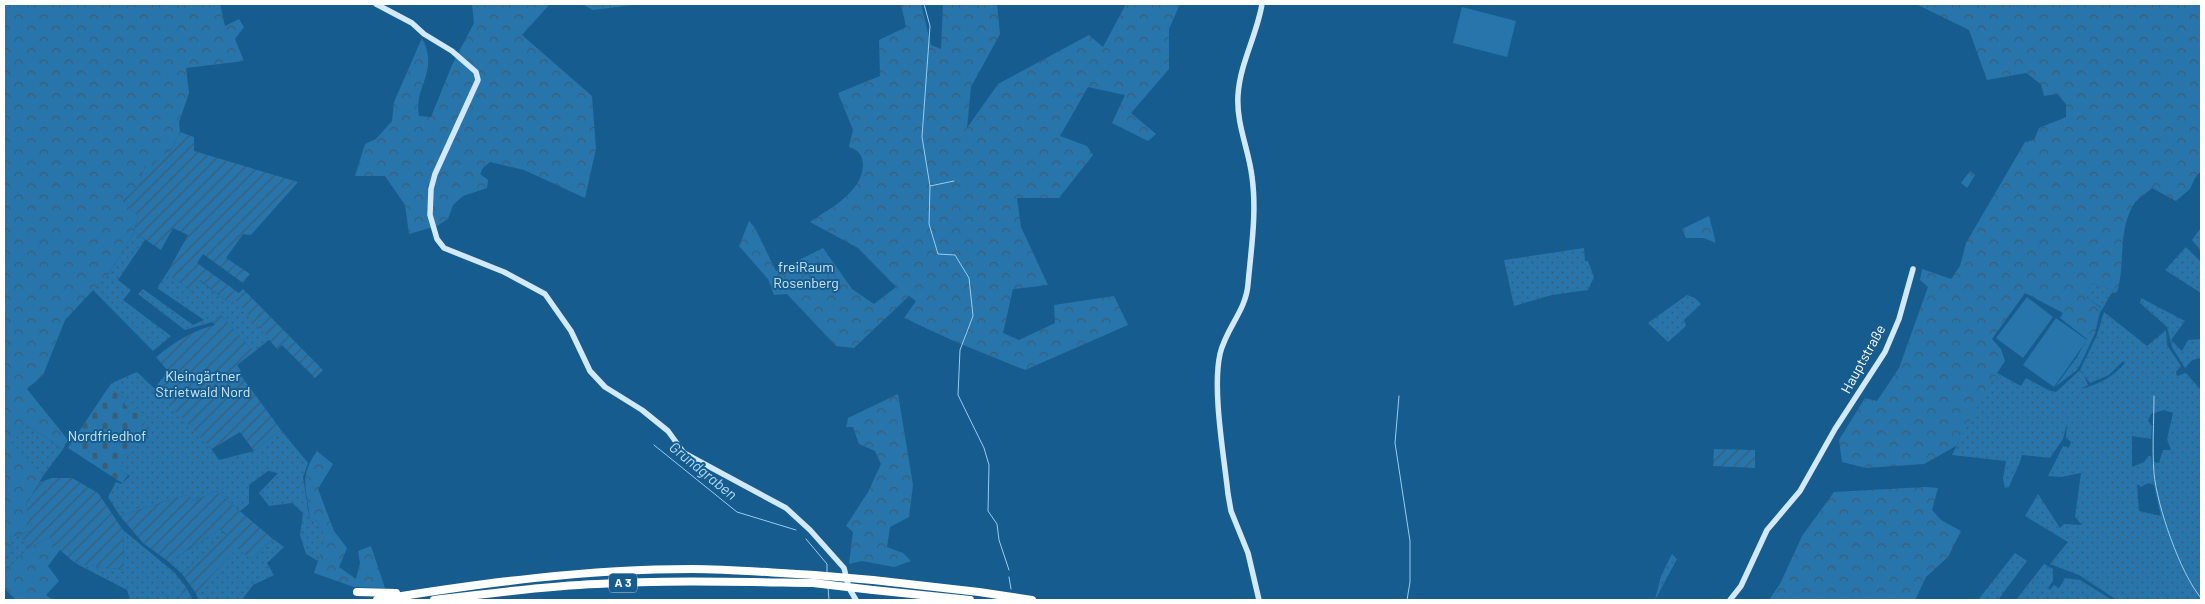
<svg xmlns="http://www.w3.org/2000/svg" width="2205" height="604" font-family="Barlow,sans-serif">
<defs>
<pattern id="grass-dots" width="8" height="8" patternUnits="userSpaceOnUse" patternTransform="scale(1.25)"><rect width="8" height="8" fill="#2775ab"/><path d="M2 2h.1M6 6h.1" fill="none" stroke="#3b5e77" stroke-width="1.8" stroke-linecap="round"/></pattern>
<pattern id="forest-crowns" width="20" height="18" patternUnits="userSpaceOnUse" patternTransform="scale(1.25)"><rect width="20" height="18" fill="#2775ab"/><path d="M2 6a3 3 0 1 1 6 0M12 15a3 3 0 1 1 6 0" fill="none" stroke="#3b5e77"/></pattern>
<pattern id="cemetery-stones" width="16" height="16" patternUnits="userSpaceOnUse" patternTransform="scale(1.25)"><rect width="16" height="16" fill="#2775ab"/><path d="M2 7V4a2 2 0 0 1 4 0v3zM10 15v-3a2 2 0 0 1 4 0v3z" fill="#3b5e77"/></pattern>
<pattern id="garden-furrows" width="10" height="10" patternUnits="userSpaceOnUse" patternTransform="scale(1.25)"><rect width="10" height="10" fill="#2775ab"/><path d="M-1 1l2-2M0 10L10 0M9 11l2-2" fill="none" stroke="#3b5e77"/></pattern>
</defs>
<rect width="100%" height="100%" fill="#175c8e"/>
<path fill="url(#grass-dots)" fill-rule="evenodd" d="M2200,229L2201,231V251L2192,240Z
M134,232L145,240L118,280L131,290L123,300L171,336L153,351L93,290L110,272Z
M2186,247L2201,262V293L2165,270Z
M1584,248L1585,261H1588L1594,277L1588,290L1552,295L1514,306L1504,260Z
M819,250L840,284H835L813,253Z
M167,273L192,291L199,280L228,302L233,296L270,339L254,352L221,315L212,322L185,330L138,294L143,289L193,325L204,320L157,288Z
M2092,283L2117,292L2111,294L2100,313L2101,307L2082,295Z
M1687,295L1695,298L1701,304L1684,320L1686,326L1668,342L1648,323Z
M2141,298L2185,321L2171,340L2182,351L2188,340L2201,339V358L2192,360L2185,368L2172,347L2167,327L2140,303Z
M2104,312L2147,346L2166,330L2167,345L2181,366L2176,372L2177,376L2186,373L2201,390V600H2117L2079,575L2050,564L2068,542L2025,516L2038,494L2060,528L2064,524L2082,525L2075,517L2081,473L2061,477L2048,476L2063,446L2069,447L2071,442L2066,438L2067,423L2063,439L2050,458L2042,481L2050,458L2022,455C2019,467 2013,476 2009,487L2005,488L2003,479L2006,461L1952,455L1977,403L1991,382L2002,378L1997,373L2021,386L2026,378L2048,390L2056,392L2079,371L2083,373L2088,385L2080,389C2098,385 2113,377 2125,363L2123,361L2109,375L2090,383L2080,370L2097,335ZM2164,410L2173,413L2167,439L2171,450H2163L2159,463L2152,462L2151,456H2148L2144,462L2132,467V436L2151,439L2152,426L2148,421L2151,414ZM2148,483L2154,485L2161,516L2139,511L2137,484L2141,487Z
M2077,357L2082,361L2077,370L2055,387Z
M137,372C165,399 198,427 219,460L254,451L281,430L308,463L303,477L310,521L314,519C328,531 325,545 318,561L306,554L300,535L303,513L292,503L269,506L259,493L278,473L268,471L249,485V504L240,511L216,491L195,501L186,495L120,516L108,497L116,482L121,484L130,476L120,470L124,404L126,399L108,388L112,383Z
M24,423L63,449L43,476L8,442Z
M220,529L226,535L182,574L169,562Z
M123,530L174,572L186,587L177,600H130L127,590L75,563L124,570Z
M21,534L28,548L4,572V557L13,551L10,537Z
M273,539L284,547L267,563L274,575L253,585L242,600H198L196,593L237,547L251,559Z
M2015,553L2027,561L1998,600H1978Z
M1672,554L1677,559L1655,600L1661,576Z
M2044,564L2053,569V581L2048,588L2050,590L2054,585L2059,588L2065,578L2080,580L2112,600H2016Z"/>
<path fill="url(#forest-crowns)" d="M4,4H220L225,26L239,19L244,27L235,39L244,61L186,68L189,93L179,122L180,132L168,156L153,169L145,167L139,186L123,201L138,216L134,232L110,272L65,320L43,375L27,389L68,440L63,449L24,423L9,442L43,476L26,505L33,530L10,537L13,551L4,557Z
M472,4H550L522,35L592,96L596,149L585,198L524,170L490,162L483,168L480,174L488,180L487,188L463,196L453,205L448,219L437,226L409,234L405,205L385,176H355L365,144L376,139L392,121L394,102L422,38C440,72 413,86 419,116L431,117L452,65L474,23Z
M582,4H641L593,10Z
M901,4H921L931,45L941,49L943,4H997L1000,34L971,87L967,128L998,84L1089,35L1103,47L1126,4H1180L1169,29V69L1131,113L1156,134L1148,141L1112,123L1125,95L1088,87L1060,136L1087,146L1093,155L1059,198H1017L1021,227L1048,285L1013,289L1003,333L1019,340L1055,323L1054,305L1114,296L1128,325L1025,370L956,342L904,318L916,301L909,296L854,348L836,346L787,294L774,295L768,279L739,246L749,221L755,228L776,271L813,253L835,284H840L819,250L823,248L852,289L874,304L896,287L858,248L810,222C830,208 863,192 863,164C862,154 858,150 849,147L853,130L838,93L880,76L879,40L906,27Z
M1916,4H2201V171L2195,178L2190,189L2176,201L2152,188C2147,193 2138,198 2134,204C2117,231 2126,263 2117,292L2092,283L2083,295L2101,308L2095,333L2082,361L2077,357L2087,339L2060,318L2063,313L2025,293L1992,339L2001,349L2005,361L1997,373L2002,378L1991,382L1956,446L1924,464L1866,468L1842,462L1839,440L1865,398L1877,401L1899,368L1928,287L1920,280L1922,269L1951,279L1960,266L1966,243L2025,142L2034,140L2039,128L2066,117V104L2057,94L2044,96L2041,84L2026,73L1987,80L1969,30Z
M1970,171L1975,175L1967,188L1961,183Z
M1709,216L1716,243L1704,238H1686L1682,229Z
M898,394L913,485L909,517L890,527L887,547L903,553L911,561L894,567L862,561L849,564L853,532L846,526L868,492L881,464L875,451L859,444L853,427H846L848,418Z
M317,451L333,464L318,489L334,531L347,548L339,567L356,579L360,563L358,551L371,546L385,588L354,587L314,573C320,553 332,535 314,519L310,521C308,490 297,479 317,451Z
M1925,487L1938,488L1932,510L1941,520L1961,531L1948,557L1926,577L1915,600H1769L1780,584L1802,536L1834,492Z
M50,537L60,550L48,566L59,581L46,595L53,600H16L4,588V572L28,548Z"/>
<path fill="url(#cemetery-stones)" d="M108,388L126,399L124,404L147,419L121,464L123,465L120,470L128,475L122,483L68,448Z"/>
<path fill="url(#garden-furrows)" d="M180,132L194,137V151L298,182L251,235L243,234L226,258L250,274L243,283L203,254L197,263L239,293L243,289L323,370L315,378L282,345L277,349L233,297L228,302L200,280L192,291L167,273L188,235L173,228L161,250L134,232L138,216L123,201L139,186L145,166L153,169L159,155L168,156Z
M221,315L254,352L237,365L241,371L239,373L281,430L254,451L240,432L212,449L154,389L168,371L156,357C175,342 191,331 215,325L212,322Z
M1714,449L1755,450V468L1713,466Z
M52,478H72L98,493L123,530L124,570L75,563L60,550L50,537L28,548L21,534L33,530L26,505L40,482Z
M216,491L273,539L251,559L237,548L196,593L182,574L226,534L220,529L169,562L143,543L120,516L186,495L195,501Z
M186,587L192,598L190,600H177Z"/>
<path fill="#2775ab" d="M1462,7L1516,21L1507,57L1453,43Z
M2027,297L2053,317L2023,358L1996,338Z
M2056,318L2087,340L2054,387L2023,365Z"/>
<g fill="none" stroke-linecap="round" stroke-linejoin="round">
<path stroke="#96cdf2" stroke-width="1" d="M924,4L930,26L922,137L930,186L929,224L938,254L955,255L969,278L973,316L960,350L958,395L984,448L989,465L988,511L997,524L999,540L1009,570
M930,186L954,181
M1399,396L1395,443L1410,541V582L1407,600
M2154,396C2154,421 2152,447 2154,473C2157,506 2180,573 2201,598
M654,445L737,512L796,530
M806,539L827,564V573
M1009,577L1011,589
M828,587L829,600"/>
<path stroke="#d1e9fb" stroke-width="5.5" d="M376,4L412,23L424,34L452,51L476,72L478,80L435,174L431,189L430,215L437,239L444,248L504,272L545,294L571,331L590,371L605,387L642,410L668,431L684,453L786,508L810,530L844,568L849,588L856,600
M1259,600L1248,553L1231,511L1228,494C1224,456 1212,390 1220,354C1226,328 1246,311 1248,284C1251,250 1257,212 1252,177C1249,150 1236,124 1238,95C1240,63 1257,35 1262,4
M1730,600L1741,586L1767,530L1800,491L1835,429L1885,352L1899,319L1913,269"/>
<path stroke="#fff" stroke-width="8" d="M873,580L979,592L1032,600
M873,590L970,600
M357,592L396,593
M377,600C481,583 587,569 692,569C732,569 773,573 814,575
M434,600C488,594 542,586 597,584C669,580 741,582 813,583"/>
<path stroke="#fff" stroke-width="8" d="M814,575L873,580
M813,583L873,590"/>
</g>
<g text-anchor="middle" stroke-width="4" stroke-linejoin="round" paint-order="stroke">
<rect fill="#175c8e" stroke="#b9cedd" stroke-width="1" x="609" y="573.5" width="28" height="19" rx="4"/>
<g font-size="12" font-weight="bold" fill="#fff">
<text x="623" y="587">A 3</text>
</g>
<g font-size="14" fill="#cae7fb" stroke="#175c8e">
<text x="806" y="272">freiRaum<tspan x="806" dy="16">Rosenberg</tspan></text>
<text x="203" y="381">Kleingärtner<tspan x="203" dy="16">Strietwald Nord</tspan></text>
<text x="107" y="441">Nordfriedhof</text>
</g>
<g font-size="14" fill="#fff" stroke="#175c8e">
<text transform="translate(1863 359) rotate(-61)" y="5">Hauptstraße</text>
</g>
<g font-size="15" font-style="italic" fill="#afdaf6" stroke="#175c8e">
<text transform="translate(703 471) rotate(39)" y="5">Grundgraben</text>
</g>
</g>
<rect width="2205" height="604" fill="none" stroke="#ffffff" stroke-width="10"/>
</svg>
